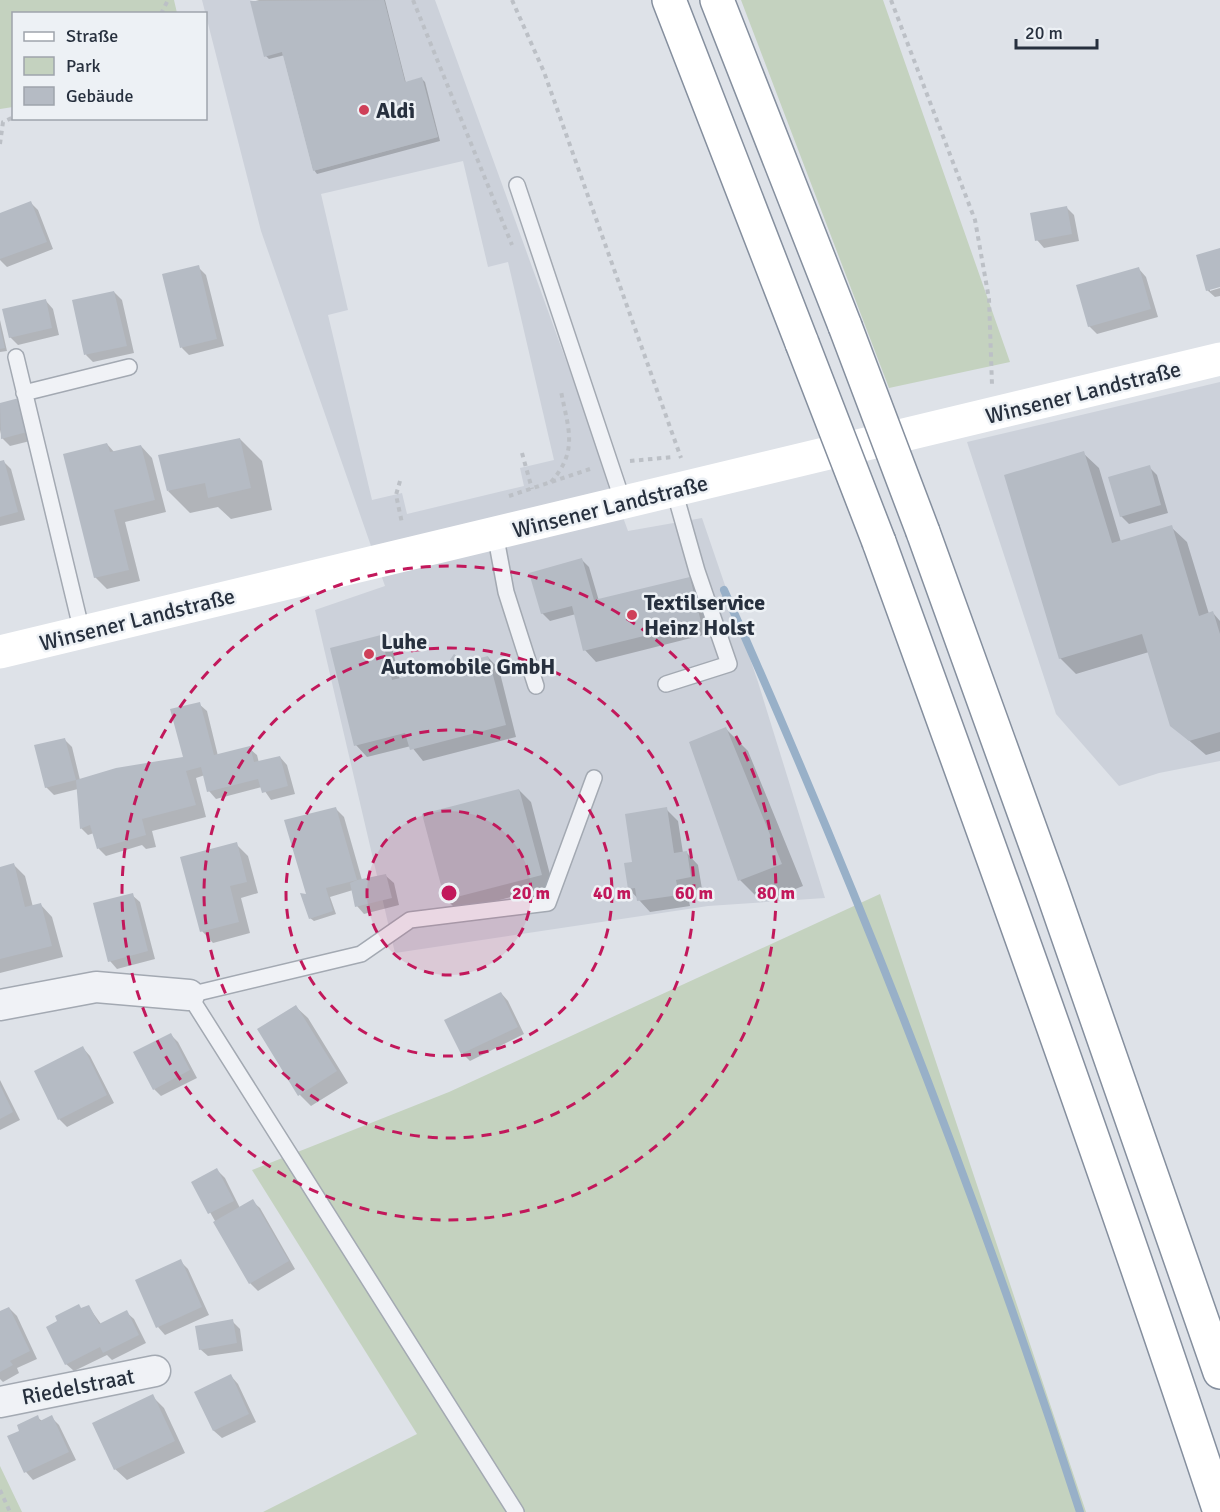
<svg xmlns="http://www.w3.org/2000/svg" width="1220" height="1512" font-family="Signika,sans-serif">
<rect width="100%" height="100%" fill="#dee2e8"/>
<path fill="#ccd1da" fill-rule="evenodd" d="M202,0H253L250,1L282,52L313,171L438,137L422,78L405,82L384,0H435L628,531L702,518L758,682L825,898L708,906L395,953L315,610L385,586L261,231ZM463,161L488,267L508,262L554,460L520,468L524,486L407,514L402,493L372,500L328,315L348,310L321,194Z
M1220,382V761L1159,773L1119,786L1056,714L967,442Z"/>
<path fill="#c4d2bf" d="M0,0H174L177,13L14,14L13,107L0,109Z
M741,0H883L1010,362L889,388Z
M880,894L1086,1512H263L417,1434L252,1170L449,1092Z
M0,1466L22,1512H0Z"/>
<path fill="#0003" d="M259,0H385L406,83L422,79L425,82L440,141L317,174L314,170L285,55L269,59L266,56L252,2Z
M31,203L38,210L53,249L7,267L0,260V214Z
M1066,207L1074,215L1079,241L1044,248L1037,240Z
M1220,250V285L1210,288V291L1220,288V296L1215,297L1207,290Z
M198,267L206,275L224,346L189,355L182,348Z
M1139,269L1146,277L1158,317L1097,334L1089,326Z
M114,292L122,300L134,353L93,362L86,355Z
M46,301L53,309L59,335L18,345L10,337Z
M0,320L7,351L0,352Z
M18,400L34,440L10,446L2,438L0,430V405Z
M240,439L262,461L272,510L231,519L218,507L190,513L168,491Z
M107,444L115,453L141,446L152,458L166,512L125,522L140,581L107,589L95,577Z
M1083,453L1099,468L1121,542L1171,527L1187,542L1209,614L1213,613L1220,621V751L1206,755L1171,725L1149,652L1076,674L1060,658Z
M4,462L11,469L25,520L0,526V463Z
M1149,467L1157,475L1168,513L1129,524L1121,516Z
M582,560L589,567L599,601L689,578L701,590L711,633L596,662L585,650L576,614L550,621L542,613Z
M381,636L392,648L400,680L488,657L499,669L516,737L423,761L411,746L367,757L356,745Z
M199,704L207,711L218,756L249,748L257,755L259,763L280,757L287,765L295,794L271,800L262,787L216,799L209,791L205,775L196,778L206,817L152,831L156,847L146,849L142,845L106,856L99,849L94,833L88,835L81,828L78,789L54,795L46,787L64,739L72,747L80,780L186,762Z
M726,729L748,751L803,886L762,902L740,880Z
M519,790L531,802L553,886L458,911L446,899Z
M336,809L344,817L362,880L386,876L394,883L399,905L364,914L357,906L353,890L330,897L336,914L314,921L310,918L308,897Z
M666,809L678,821L683,853H687L698,865L702,889L687,891L690,906L650,912L629,889L634,863Z
M236,844L248,856L258,893L241,898L250,933L213,943L202,931Z
M14,865L25,876L33,907L41,905L52,917L63,957L0,973V868Z
M132,895L140,902L155,959L117,969L110,961Z
M501,993L508,1001L524,1034L470,1061L463,1054L446,1020Z
M296,1007L308,1018L348,1083L311,1106L300,1095Z
M171,1035L178,1042L197,1078L161,1096L154,1089Z
M83,1048L90,1056L114,1103L67,1127L59,1119Z
M0,1080L20,1120L0,1130Z
M217,1170L225,1178L240,1208L252,1201L260,1208L295,1269L258,1291L250,1283L193,1182Z
M180,1261L188,1269L209,1315L165,1335L158,1327Z
M88,1306L101,1324L126,1312L134,1319L146,1343L112,1360L107,1355L74,1371L66,1364L82,1309Z
M9,1308L17,1316L37,1359L17,1368L19,1373L3,1382L0,1379V1313Z
M232,1321L240,1329L243,1351L208,1356L200,1349Z
M231,1376L238,1384L256,1422L222,1438L214,1431L196,1392Z
M152,1396L164,1408L185,1453L127,1480L115,1469Z
M37,1417L42,1421L51,1417L59,1425L76,1460L33,1480L26,1472L21,1431Z"/>
<g fill="none" stroke-linecap="round" stroke-linejoin="round">
<path stroke="#98b0c8" stroke-width="8" d="M724,590C858,891 979,1198 1080,1512"/>
</g>
<path fill="#b5bbc4" d="M384,0L405,82L422,77L438,137L313,171L282,52L264,57L250,1Z
M31,201L47,242L0,259V213Z
M1067,206L1072,234L1035,241L1030,213Z
M1220,248V287L1206,291L1196,255Z
M199,265L217,339L180,348L162,274Z
M1139,267L1151,309L1088,327L1076,285Z
M114,291L127,346L84,355L72,300Z
M46,299L52,328L9,338L2,309Z
M0,327L5,348L0,349Z
M19,398L27,432L1,439L0,403Z
M240,438L251,488L208,498L205,483L167,491L158,455Z
M107,443L110,452L141,445L155,500L114,510L129,570L94,578L63,454Z
M1084,451L1112,543L1172,525L1199,616L1213,611L1220,634V732L1189,741L1170,726L1142,634L1059,659L1004,475Z
M4,460L18,512L0,517V461Z
M1150,465L1161,505L1120,517L1108,477Z
M582,558L594,600L690,577L701,622L583,651L572,606L541,614L529,573Z
M381,635L392,680L445,667L454,654L464,662L488,656L506,725L410,750L405,733L354,746L330,648Z
M200,702L214,755L250,746L254,762L280,756L288,786L262,793L258,779L207,792L201,767L186,771L196,805L142,819L146,835L97,849L90,825L80,829L76,780L116,768L183,757L170,709Z
M726,727L782,864L738,881L689,742Z
M65,738L76,780L45,788L34,745Z
M519,789L542,875L445,900L422,814Z
M336,807L357,880L386,874L392,898L355,907L350,883L357,880L326,888L333,911L309,919L300,893L306,894L284,820Z
M667,807L674,853L687,851L691,877L676,880L679,895L637,901L635,888L628,889L624,863L632,862L625,814Z
M237,842L247,882L230,886L239,922L200,932L180,857Z
M14,863L25,907L41,903L52,946L0,959V867Z
M133,893L148,951L108,962L93,903Z
M501,992L518,1027L461,1054L444,1020Z
M296,1005L337,1071L298,1096L257,1029Z
M171,1033L190,1070L153,1090L133,1052Z
M83,1046L107,1095L58,1120L34,1071Z
M0,1085L13,1112L0,1119Z
M217,1168L234,1201L208,1214L191,1182Z
M253,1199L289,1261L249,1284L213,1222Z
M181,1259L202,1307L156,1328L135,1280Z
M79,1304L81,1308L89,1305L99,1324L127,1310L139,1335L103,1353L100,1347L65,1365L46,1327L57,1321L55,1316Z
M9,1307L30,1351L10,1361L13,1365L0,1372V1311Z
M233,1319L237,1343L199,1350L195,1326Z
M231,1374L249,1414L213,1431L194,1392Z
M153,1394L175,1441L114,1470L92,1423Z
M38,1415L40,1421L52,1415L69,1452L24,1473L7,1436L19,1431L17,1425Z"/>
<g fill="none" stroke-linecap="round" stroke-linejoin="round">
<g stroke="#a3a9b2" stroke-width="18">
<path id="lane" d="M517,185L623,502
M16,357L82,632
M24,393L129,367
M495,533L506,592L536,686
M666,684L729,664L697,571L674,490
M516,1512L189,995L361,954L410,920L548,903L594,778"/>
</g>
<g stroke="#a3a9b2" stroke-width="33">
<path id="street" d="M0,1005L96,987L189,995
M0,1402L155,1371"/>
</g>
<g stroke="#858f9e" stroke-width="36">
<path id="highway" d="M669,0L802,343
M717,0L845,326
M923,532L1051,887L1220,1372
M879,542C996,864 1112,1186 1220,1512"/>
</g>
<path stroke="#bcc0c6" stroke-width="4" stroke-dasharray="4.5 4.5" stroke-linecap="butt" d="M413,0L512,245
M512,0L544,72L681,458
M891,0L975,220L989,299L992,385
M161,14L168,0
M0,144L3,122L14,117
M522,453L532,489
M630,461L673,457
M400,481L396,495L402,523
M551,482C579,450 568,429 561,391
M509,496L590,469
M0,1490L10,1512"/>
<use href="#lane" stroke="#f0f2f6" stroke-width="15"/>
<use href="#street" stroke="#f0f2f6" stroke-width="30"/>
<path stroke="#fff" stroke-width="33" d="M0,652L1220,359"/>
<use href="#highway" stroke="#fff" stroke-width="33"/>
<g stroke="#858f9e" stroke-width="36" stroke-linecap="butt">
<path id="highway-bridge" d="M845,326L923,532
M802,343L879,542"/>
</g>
<use href="#highway-bridge" stroke="#fff" stroke-width="33"/>
</g>
<circle cx="449" cy="893" r="82" fill="#c2185b" fill-opacity=".12"/>
<g fill="none" stroke="#c2185b" stroke-width="3" stroke-dasharray="10 8">
<circle cx="449" cy="893" r="82"/>
<circle cx="449" cy="893" r="163"/>
<circle cx="449" cy="893" r="245"/>
<circle cx="449" cy="893" r="327"/>
</g>
<g fill="#cf4059" stroke="#edf1f5" stroke-width="2">
<circle cx="364" cy="110" r="6"/>
<circle cx="632" cy="615" r="6"/>
<circle cx="369" cy="654" r="6"/>
</g>
<g text-anchor="middle" stroke-width="5" stroke-linejoin="round" paint-order="stroke">
<g font-size="22" font-weight="bold" fill="#27303e" stroke="#edf1f5" text-anchor="start">
<text x="376" y="118">Aldi</text>
<text x="644" y="610">Textilservice<tspan x="644" dy="25">Heinz Holst</tspan></text>
<text x="381" y="649">Luhe<tspan x="381" dy="25">Automobile GmbH</tspan></text>
</g>
<g font-size="22" fill="#27303e" stroke="#edf1f5">
<text transform="translate(1083 392) rotate(-14)" y="8">Winsener Landstraße</text>
<text transform="translate(610 506) rotate(-14)" y="8">Winsener Landstraße</text>
<text transform="translate(137 619) rotate(-14)" y="8">Winsener Landstraße</text>
<text transform="translate(78 1386) rotate(-11)" y="8">Riedelstraat</text>
</g>
</g>
<circle cx="449" cy="893" r="9" fill="#c2185b" stroke="#edf1f5" stroke-width="3"/>
<g font-size="18" text-anchor="middle" font-weight="bold" fill="#c2185b" stroke="#edf1f5" stroke-width="5" stroke-linejoin="round" paint-order="stroke">
<text x="531" y="899">20 m</text>
<text x="612" y="899">40 m</text>
<text x="694" y="899">60 m</text>
<text x="776" y="899">80 m</text>
</g>
<rect x="12" y="12" width="195" height="108" fill="#edf1f5" stroke="#9ea4ac" stroke-width="1.5"/>
<rect x="24" y="32" width="30" height="9" fill="#ffffff" stroke="#9ea4ac" stroke-width="1.5"/>
<text x="66" y="42" font-size="18" fill="#27303e">Straße</text>
<rect x="24" y="57" width="30" height="18" fill="#c4d2bf" stroke="#9ea4ac" stroke-width="1.5"/>
<text x="66" y="72" font-size="18" fill="#27303e">Park</text>
<rect x="24" y="87" width="30" height="18" fill="#b5bbc4" stroke="#9ea4ac" stroke-width="1.5"/>
<text x="66" y="102" font-size="18" fill="#27303e">Gebäude</text>
<path d="M1016 39v9h81v-9" fill="none" stroke="#27303e" stroke-width="3"/>
<text x="1025" y="39" font-size="18" fill="#27303e" stroke="#edf1f5" stroke-width="4.5" paint-order="stroke">20 m</text>
</svg>
